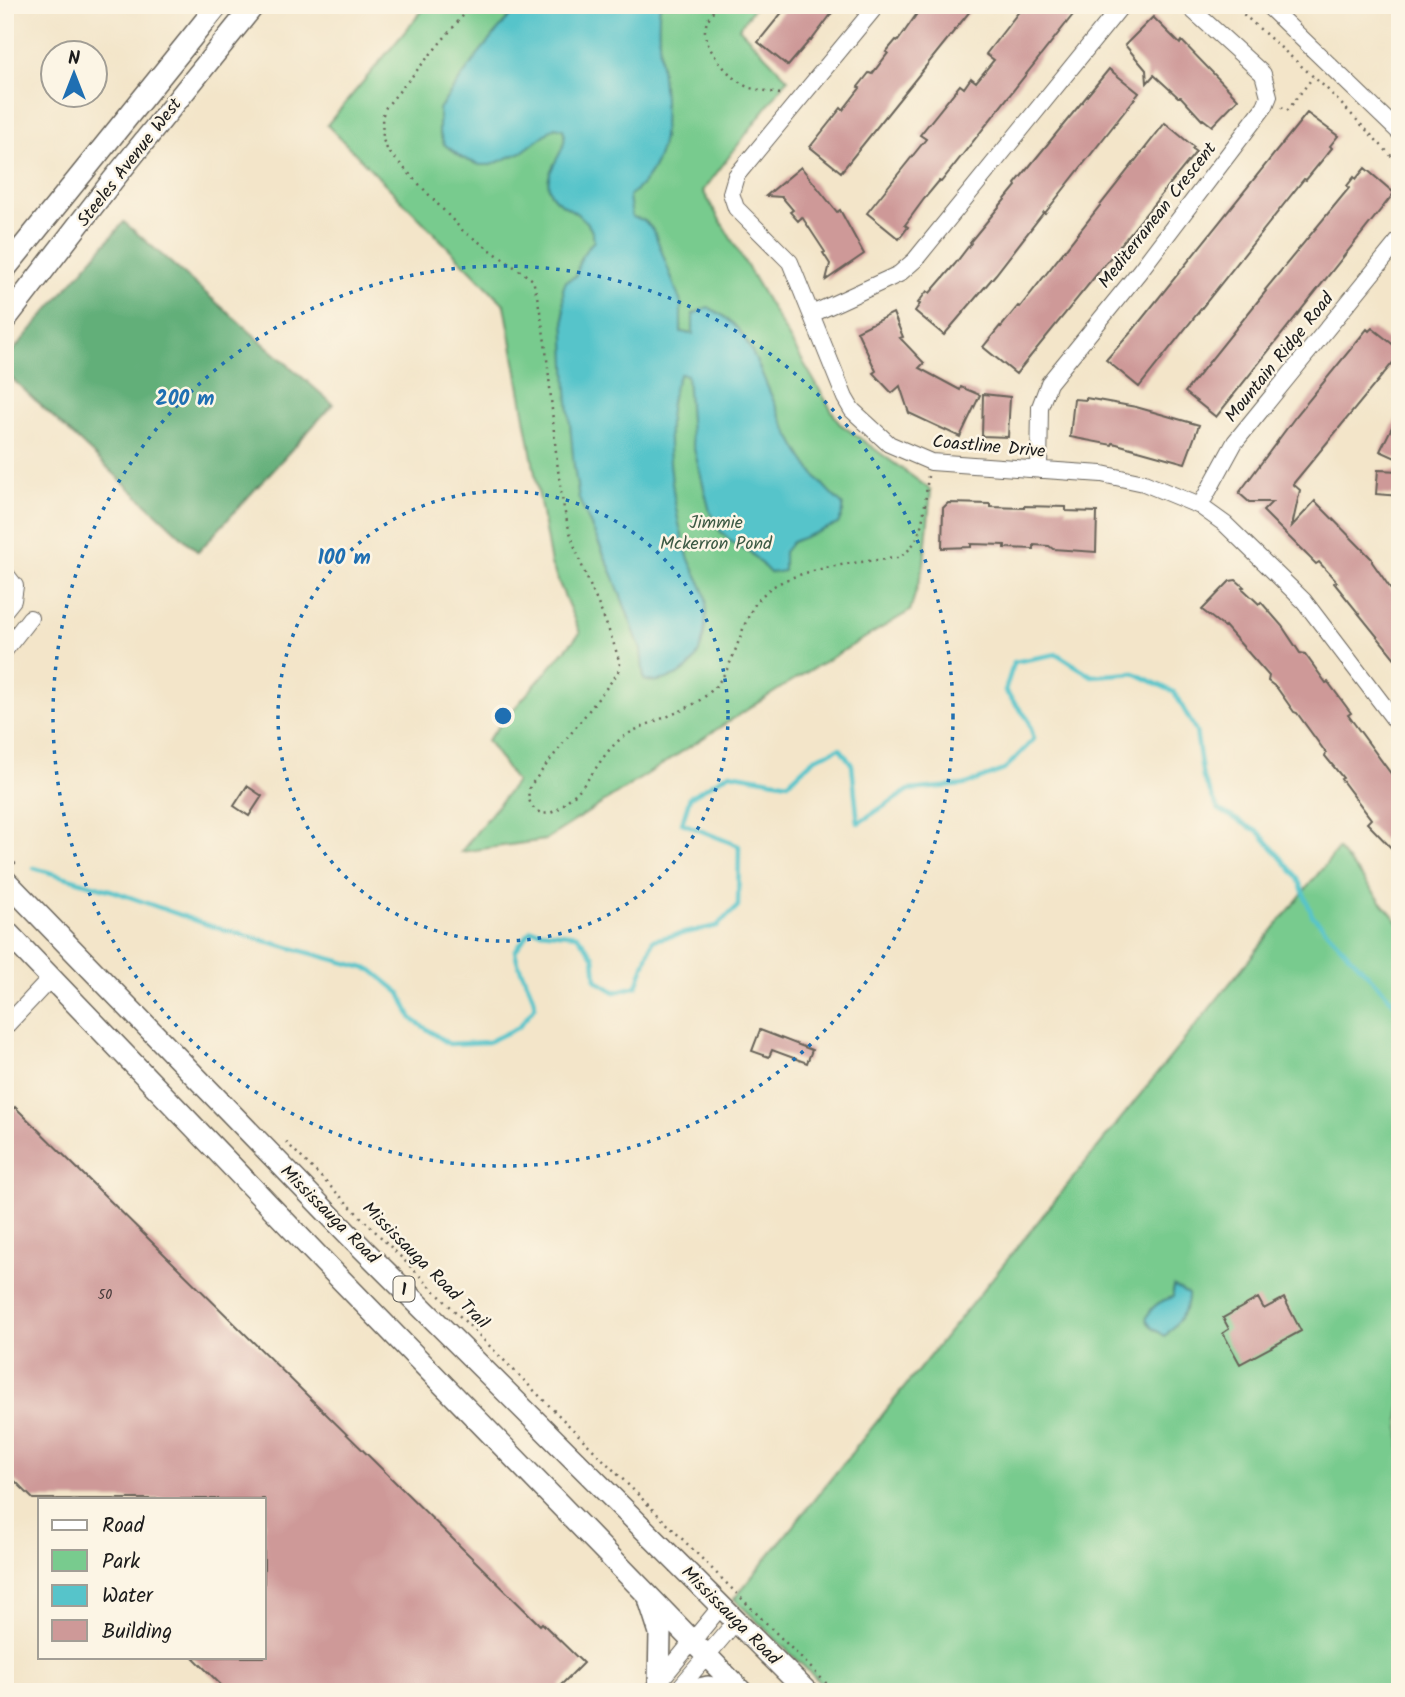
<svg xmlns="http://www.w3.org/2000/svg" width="1405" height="1697" font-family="Kalam,sans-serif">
<rect width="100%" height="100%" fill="#fcf5e5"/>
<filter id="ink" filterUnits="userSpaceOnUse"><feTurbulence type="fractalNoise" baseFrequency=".0143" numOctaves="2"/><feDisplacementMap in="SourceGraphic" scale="14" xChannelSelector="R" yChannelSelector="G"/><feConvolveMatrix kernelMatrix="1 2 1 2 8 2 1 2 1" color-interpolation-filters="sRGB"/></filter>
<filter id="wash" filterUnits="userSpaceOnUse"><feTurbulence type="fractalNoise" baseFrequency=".00686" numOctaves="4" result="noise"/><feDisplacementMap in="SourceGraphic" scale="28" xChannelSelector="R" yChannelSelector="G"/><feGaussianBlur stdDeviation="1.57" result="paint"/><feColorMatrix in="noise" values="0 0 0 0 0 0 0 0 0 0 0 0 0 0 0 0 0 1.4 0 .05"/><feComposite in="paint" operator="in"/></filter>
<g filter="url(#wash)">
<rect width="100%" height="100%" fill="#f3e5c9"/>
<path fill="#78cb8e" stroke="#4a7455" stroke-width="2" d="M427,5H756L739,28L788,79L703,191L839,423L931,490L924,564L910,611L787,684L545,840L461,852L516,782L487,740L580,633L551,564L505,305L327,125Z
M1338,849L1400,924V1692H830L734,1599Z"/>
<path fill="#62af79" stroke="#3f664a" stroke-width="2" d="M124,222L333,404L198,552L5,372V360Z"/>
<path fill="#56c4ca" stroke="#397073" stroke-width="2" d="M519,5H660C651,69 691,149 629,196L632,217L644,220L654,231L681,303V332L693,334V314L708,307C719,313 730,319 738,329C760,358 773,408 793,441C805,464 824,488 843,505V512L838,524L792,542L784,552V571L770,573L749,551L733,543L720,531L710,512L691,437L687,375L680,374C658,414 673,510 687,553C691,569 703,582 706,598C707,603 706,608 706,614C705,641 699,669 670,678C660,681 653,683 644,680L641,650L613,575L579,499L574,467L567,391L563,289L566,281L576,276C579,261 583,251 594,241C590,207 553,210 549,188C544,166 571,151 563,129L555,127L522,152L491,165H480L462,158L444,144L439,132V109L479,53Z
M1173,1286L1188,1294C1189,1309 1175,1326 1165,1336L1151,1327L1146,1319C1151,1306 1160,1301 1173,1297Z"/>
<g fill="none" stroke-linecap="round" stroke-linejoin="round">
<path stroke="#56c4ca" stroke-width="4.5" d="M34,868L113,891L211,926L372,970L400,993L412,1019L449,1044L488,1042L519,1027L535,1006C531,982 519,975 515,951L531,930L577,935L594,957L596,980L615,992L637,986L653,940L717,926L738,906L739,846L682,823L690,797L730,773L788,783L815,758L840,748L852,765L858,823L909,790L964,785L1004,770L1034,739L1028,719L1005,691L1014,662L1057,654L1092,676L1134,673L1174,692L1196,731L1203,778L1218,809L1260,833L1298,878L1312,915L1400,1009"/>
</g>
<g id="blocks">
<path fill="#ce9998" d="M788,5H838L811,41L810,40L788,66L758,42Z
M923,5H975L841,172L810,147L841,108L843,110L860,88L858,87L865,78L869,73L872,74L888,53L886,52L896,40L898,41Z
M1024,5H1069L1076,11L941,182L939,181L924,199L905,225L908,227L899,239L867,213L926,139L920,135L960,85L964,88L971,78L976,82L994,60L986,54Z
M1153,17L1180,44L1182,41L1238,99L1212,126L1203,119L1202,120L1181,97H1178L1154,75L1147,83L1146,70L1125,45Z
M1109,69L1139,93L1045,213L1044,212L996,274L944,335L915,311L920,304L918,303L927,291L930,293L955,264L971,243L970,242L1016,186L1015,184Z
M1307,113L1338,136L1330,146L1332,148L1306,180L1304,179L1139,387L1106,360L1133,330Z
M1165,123L1194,147L1192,149L1196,152L1016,374L983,347L1000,326L1001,327L1018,306L1020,307Z
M801,167L837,212L840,210L864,254L826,280L830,264L823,253L825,252L802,217L798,221L790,212L793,210L782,197L766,196Z
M1365,168L1394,193L1216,417L1185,392L1266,291L1265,290L1349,188L1347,186L1354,177L1356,179Z
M893,313L903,337L900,338L924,363L919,368L960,390L961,387L980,395L960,437L909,413L900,386L892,393L873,373L876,371L857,331Z
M1372,328L1400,350V354L1293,484L1300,490L1292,526L1315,501L1372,559V562L1400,602V665L1334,583L1337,582L1319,562L1316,564L1263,511L1272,502H1249L1239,493L1296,416L1367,329L1369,331Z
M983,394L1010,397L1008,437L982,436Z
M1086,398L1136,407L1199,425L1185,463L1113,443L1112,445L1070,437L1074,399L1086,400Z
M1400,411V460L1380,451Z
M1378,470L1400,471V496L1376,494Z
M948,503L990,504V507L1024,508V506L1066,507V511L1097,512L1096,552L1053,549L1049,546L1034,545V549L1005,548V545L971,544V547L942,548L943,508Z
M1236,580L1244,587L1242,588L1259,604L1261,602L1282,626L1300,653L1305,654L1326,683L1328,682L1351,713L1348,715L1400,786V857L1367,823L1371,819L1341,779L1343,778L1325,756L1326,753L1297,713L1294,712L1277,688L1268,681L1269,676L1225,626L1224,627L1202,610L1230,581Z
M247,786L262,796L249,816L234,806Z
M760,1030L812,1050L807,1063L772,1050L769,1057L752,1051Z
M15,1107L540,1625L542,1623L583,1663L554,1692H228L193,1657H264V1499H33L5,1471V1117Z
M1258,1298L1264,1309L1284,1298L1301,1331L1240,1364L1223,1333L1229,1329L1223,1318Z"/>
</g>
</g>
<g filter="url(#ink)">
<use href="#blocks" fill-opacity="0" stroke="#676259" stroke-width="2"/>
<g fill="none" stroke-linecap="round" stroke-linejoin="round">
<g stroke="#676259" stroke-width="18">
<path id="minor" d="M877,5L736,176L731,193L736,208L790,262L845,398L852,410L889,444L931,462L1102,474L1144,483L1200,506L1225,524L1304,601L1400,727
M1267,5L1400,133
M812,314L899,274L915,260L1122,5
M1039,470L1040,407L1049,383L1139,272L1265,106L1269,96L1263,74L1187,5
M1200,506L1235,442L1400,239
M5,573L15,586L13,600L5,610
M5,650L30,618
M5,1027L51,978
M5,1687L10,1692
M651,1692L722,1605
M676,1692L737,1620"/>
</g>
<g stroke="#676259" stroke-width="24">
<path id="major" d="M5,269L218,5
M5,320L113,180L254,5
M5,880L349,1235L807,1692
M5,930L317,1255L742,1692
M650,1602L660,1633L659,1682
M686,1692L708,1687L733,1692"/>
</g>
<path stroke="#676259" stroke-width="2.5" stroke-dasharray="2 5" stroke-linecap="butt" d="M472,5L386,107L382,117L383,140L388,151L462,230L533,280C552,352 550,429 563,503C573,560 605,609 620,664L618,673L530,786C524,802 537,820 555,811C560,809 563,804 567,801C571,797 576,794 579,790C595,773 604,751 623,737C652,718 687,715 712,690C730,672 736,647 745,624C750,613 755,601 765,593C789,569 863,561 897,558C926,545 924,504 928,476
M717,5C712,13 706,20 705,30C703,48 733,82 750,88C761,91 772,91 783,95
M1233,5L1326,88L1400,165
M1282,107L1287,111L1313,77
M1400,209L1398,211L1400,214
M5,852L17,866
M286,1142L835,1692"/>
<use href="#minor" stroke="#fff" stroke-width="16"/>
<use href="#major" stroke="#fff" stroke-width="21"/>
</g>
</g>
<g fill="none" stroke="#1f6fb2" stroke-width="3.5" stroke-dasharray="3.5 7">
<circle cx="503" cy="716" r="225"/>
<circle cx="503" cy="716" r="450"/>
</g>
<g text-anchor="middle" stroke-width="5" stroke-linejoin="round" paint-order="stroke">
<g font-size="14" fill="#483b3b">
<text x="105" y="1299">50</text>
</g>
<rect fill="#fcf5e5" stroke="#5f5d58" stroke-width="2" x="393.5" y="1276.5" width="21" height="25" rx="5"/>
<g font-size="16" font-weight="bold" fill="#1c1c1c">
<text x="404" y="1295">1</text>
</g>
<g font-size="18" fill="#1c1c1c" stroke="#fcf5e5">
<text transform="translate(129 162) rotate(-52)" y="6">Steeles Avenue West</text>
<text transform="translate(1157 215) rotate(-52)" y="6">Mediterranean Crescent</text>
<text transform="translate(1279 357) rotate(-51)" y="6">Mountain Ridge Road</text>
<text transform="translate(989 446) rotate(5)" y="6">Coastline Drive</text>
<text transform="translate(330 1214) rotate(45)" y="6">Mississauga Road</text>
<text transform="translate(426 1265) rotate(45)" y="6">Mississauga Road Trail</text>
<text transform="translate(731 1615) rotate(45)" y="6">Mississauga Road</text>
</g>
<g font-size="18" fill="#3c5944" stroke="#fcf5e5">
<text x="716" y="528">Jimmie<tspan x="716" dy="21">Mckerron Pond</tspan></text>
</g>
</g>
<circle cx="503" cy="716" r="10" fill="#1f6fb2" stroke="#fcf5e5" stroke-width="3.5"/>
<g font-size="21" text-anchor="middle" font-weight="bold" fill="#1f6fb2" stroke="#fcf5e5" stroke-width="5" stroke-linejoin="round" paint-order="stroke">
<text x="185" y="405">200 m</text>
<text x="344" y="564">100 m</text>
</g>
<rect width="1405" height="1697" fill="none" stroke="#fcf5e5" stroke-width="28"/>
<rect x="38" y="1498" width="228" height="161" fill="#fcf5e5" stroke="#a29e95" stroke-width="2"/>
<rect x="52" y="1520" width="35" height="10" fill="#ffffff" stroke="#a29e95" stroke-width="2"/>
<text x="102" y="1532" font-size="21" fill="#1c1c1c">Road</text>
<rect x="52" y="1550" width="35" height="21" fill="#78cb8e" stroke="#a29e95" stroke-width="2"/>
<text x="102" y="1568" font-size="21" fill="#1c1c1c">Park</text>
<rect x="52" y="1585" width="35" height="21" fill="#56c4ca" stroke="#a29e95" stroke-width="2"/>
<text x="102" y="1602" font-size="21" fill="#1c1c1c">Water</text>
<rect x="52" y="1620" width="35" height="21" fill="#ce9998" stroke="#a29e95" stroke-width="2"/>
<text x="102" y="1638" font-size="21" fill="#1c1c1c">Building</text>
<g transform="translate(74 74)"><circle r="33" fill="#fcf5e5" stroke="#a29e95" stroke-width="2"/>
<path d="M0-5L12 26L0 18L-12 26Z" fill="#1f6fb2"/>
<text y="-10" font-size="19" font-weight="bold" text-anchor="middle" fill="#1c1c1c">N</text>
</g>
</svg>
